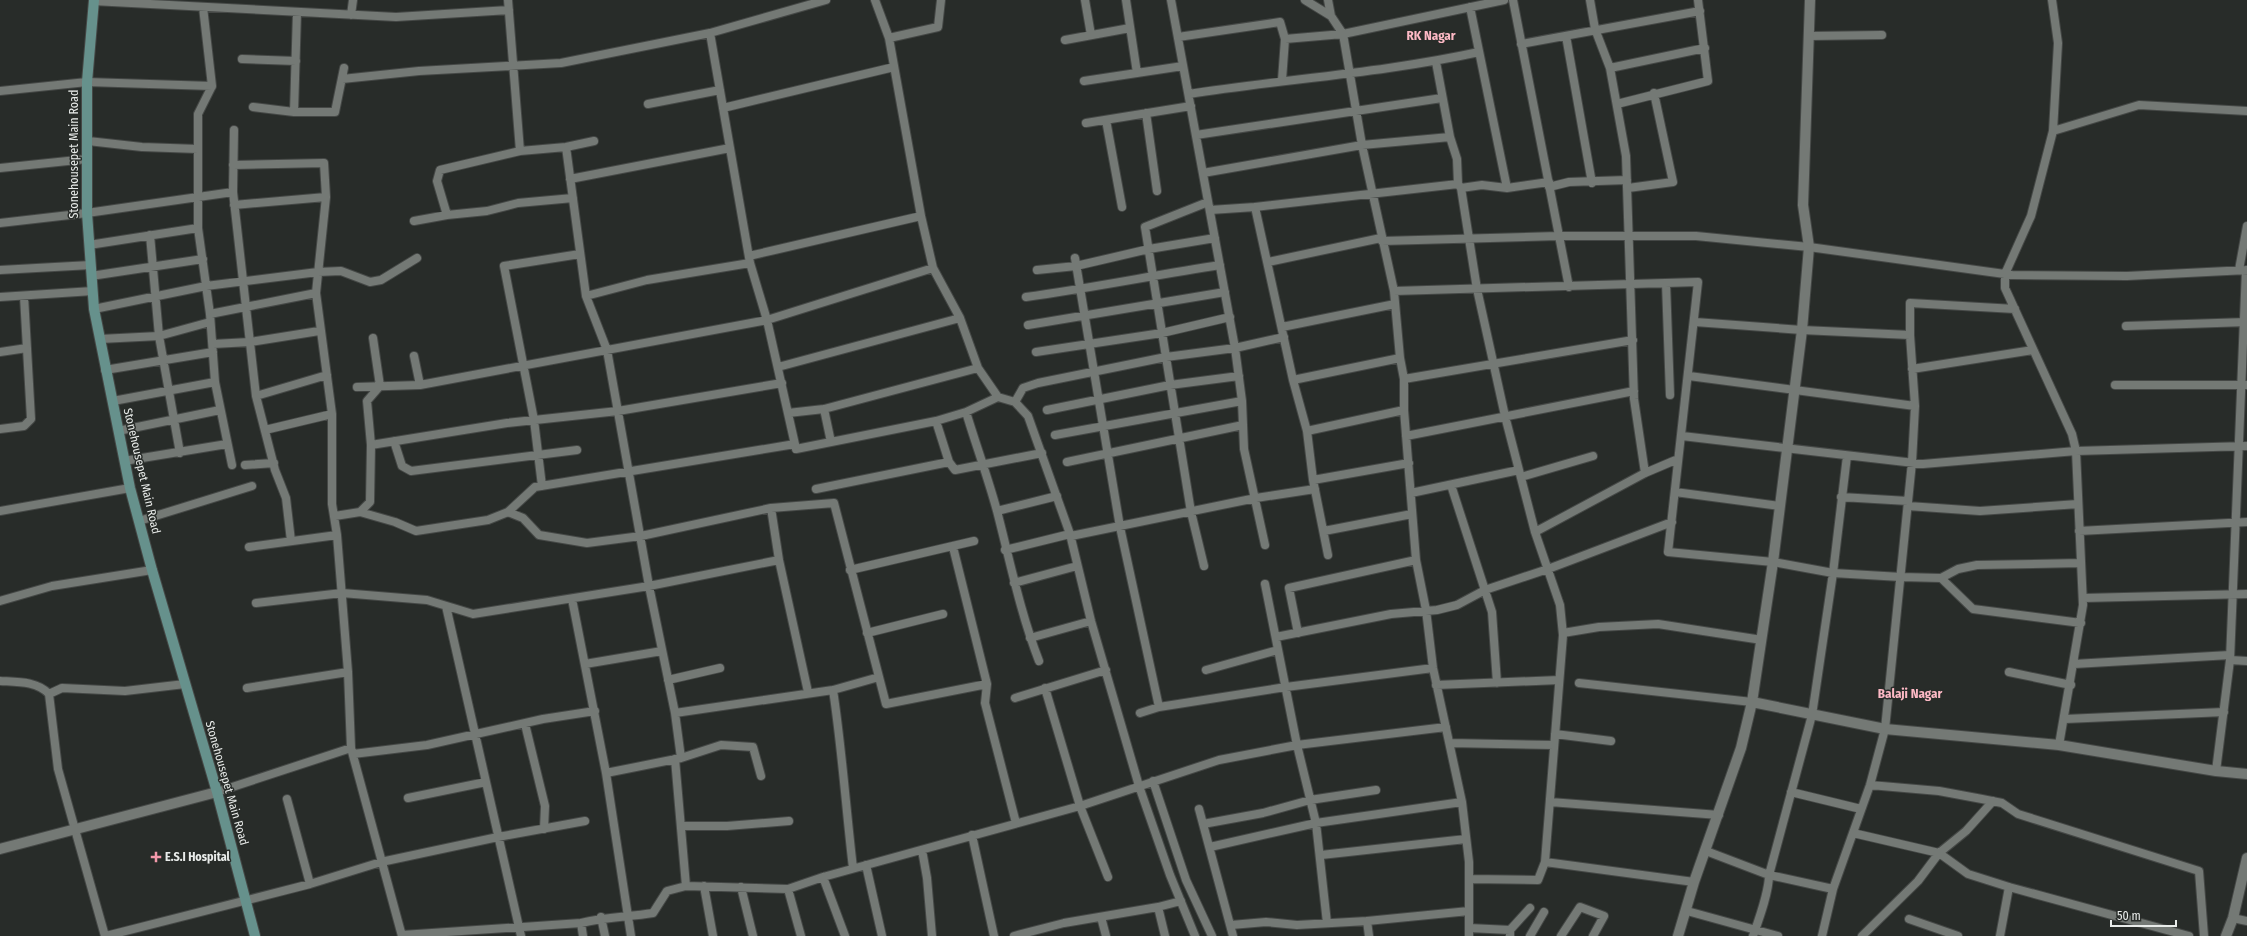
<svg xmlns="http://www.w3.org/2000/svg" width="2247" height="936" font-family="'Fira Sans Condensed',sans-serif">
<rect width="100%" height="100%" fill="#282c29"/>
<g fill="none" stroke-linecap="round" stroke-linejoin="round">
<g stroke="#454846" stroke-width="10">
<path id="minor" d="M508,0L520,151
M875,0L889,38L921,216L933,268L960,318L978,368L998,397L1015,402L1028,416L1070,534L1091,621L1139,786L1170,875L1195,936
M1085,0L1091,35
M1126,0L1137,73
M1171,0L1235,348L1242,401L1244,449L1265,545
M1305,0L1331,16
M1513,0L1569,287
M1590,0L1595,29L1610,68L1626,156L1634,399L1645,473
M2052,0L2058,43L2053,131L2031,216L2005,274V288L2072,434L2076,451L2083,605L2059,745
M93,1L396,17L509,10
M203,7L212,86L198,114V228L210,314L215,382L232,465
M1470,7L1507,188
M351,15L353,0
M710,33L750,263L767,320L796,449L936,421L966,412L998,397
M1566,36L1592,183
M1809,36L1882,35
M1178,37L1280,22L1285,39L1343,34L1331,16L1328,0
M889,38L938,27L941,0
M1065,40L1130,28
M1521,44L1700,11
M242,59L296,61
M1436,62L1450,137L1457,159L1458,184L1461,188L1477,289L1505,416L1535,532L1560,605L1563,635L1545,862L1538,880L1470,879
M1610,68L1705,48
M342,79L419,71L561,63L710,33L826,0
M1282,80L1285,39
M1084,81L1183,66
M0,91L87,82L212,86
M1189,94C1285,79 1383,73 1479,52
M648,104L720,90
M1617,104L1708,81L1698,0
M253,107L294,112H335L344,68
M723,108L894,67
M294,112L297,12
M1146,113L1157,191
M1106,120L1122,207
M1086,123L1191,106
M234,130L233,192L256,396L275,470L286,498L291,541
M2053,131L2139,105L2247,111
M1196,135L1442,98
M88,141L142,147L198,149
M566,147L586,296L607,350L649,586L675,713L681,758
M233,165L324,163L326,197L316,293L332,414V504L337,535L348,672L351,748L402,936
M0,168L87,159
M1203,173L1362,145L1450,137
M570,179L730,148
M1549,187L1569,182L1627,180
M1461,188L1482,185L1507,188L1549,182
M1628,188L1673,182L1654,93
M234,205L326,197
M1255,207L1293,380L1307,431L1313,480L1328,555
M1210,210L1255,207L1458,184
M447,215L437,181L440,170L520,151L566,147L594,141
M414,221L447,215L487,211L518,203L573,198
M0,223L87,213L233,192
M150,235L159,336L180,453
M1382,241L1558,236H1696L1809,247L2012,275L2127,276L2247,270
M89,245L198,228
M749,256L921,216
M1075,258L1120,527L1159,707
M1268,262L1381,238
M0,270L91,265
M1037,270L1076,266L1149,249L1215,238
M2239,270L2247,226
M91,276L203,259
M1666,283L1670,395
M1394,291L1698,282L1668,552L1773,562L1833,573L1901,577L1941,578L1958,569L1977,565L2081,563
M586,296L647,280L750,263
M0,297L93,291
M1026,297C1091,288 1155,275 1220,265
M94,309L206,286L318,272L341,271L370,282L381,280L417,258
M210,314L316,293
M1695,322L1802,330L1910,335
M1028,325L1225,292
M2126,326L2247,322
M1282,327L1395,304
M100,339L159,336L210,322
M213,344L250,342L319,331
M0,352L27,348
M1036,352L1162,333L1230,317
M414,356L420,385
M778,367L960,318
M1912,369L2033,350
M105,370L213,352
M1689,376L1915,406
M1404,379L1633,340
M1293,380L1400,358
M2115,385H2247
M357,387L420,385L767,320L933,268
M256,396L327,375
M113,401L215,382
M1015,402L1023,388L1038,383L1166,357L1235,348L1284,337
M824,409L831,442
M1047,410L1170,385L1239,376
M966,412C976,445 988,478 997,511C1010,561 1020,612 1039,661
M788,413L824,409L978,368
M936,421L949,462L955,470L1042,453
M0,429L24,426L31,419L24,296
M265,430L332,414
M118,431L220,410
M1307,431L1404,410
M1055,435L1242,401
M1406,436L1634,391
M1682,436L1923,464L2076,451L2247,446
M394,441L402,466L411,471L577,450
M371,445L367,401L380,386L373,338
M124,461L227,444
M1067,462L1243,425
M245,465L274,463
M1521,477L1593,456
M1313,480L1409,463
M1451,485L1492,612L1497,683
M542,486L534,420L504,266L580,254
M816,489L949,462
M1675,492L1780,506
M1411,493L1519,470
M1841,497L1908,501
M1908,506L1980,511L2078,504
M771,508L779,560L808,692
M0,511L130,488
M997,511L1057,496
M360,512L370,502L371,445L507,423L618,411L782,383
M508,512L523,518L539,535L587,543L641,536L771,508L834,503L886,704L987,684
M335,516L360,512L395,522L416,531L488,520L508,512L535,487L795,444
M139,521L252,486
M1324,531L1412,514
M2079,531L2247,522
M1535,532L1645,473L1678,459
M1071,536L1256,498L1315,489
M249,547L337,535
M953,547L987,684L985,703L1016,823
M1005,550L1070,534
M1204,566L1191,512L1145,227L1208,202
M850,570L974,541
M1941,578L1973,609L2081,623
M1014,583L1077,566
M1265,584L1297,745L1316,823L1327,923
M2083,598L2247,594
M572,599L606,773L631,936
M0,601L52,586L152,570
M256,603L342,593L427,600L473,614L649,586L779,560
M446,606L521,936
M867,633L943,614
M1298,633L1289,588L1416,560
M1563,633L1599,627L1658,624L1762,640
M1276,637L1391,614L1437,610L1457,605L1485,590L1548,569L1672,522
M1030,638L1091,621
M2230,660L2247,661
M585,664L662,651
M2074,664L2230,655
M1206,670L1278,650
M2009,672L2071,685
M668,680L720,668
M0,681C17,682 37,681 49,694L58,769L105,936
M1579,683L1752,702
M1436,685L1559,680
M247,688L348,672
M1045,688L1080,806L1108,877
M833,690C842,749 846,809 853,868
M49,694L62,688L125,691L185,684
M1015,698L1106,670
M675,713L833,690L879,677
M1140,713L1159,707L1286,687L1433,668
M2065,719L2224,712
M525,724L545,806L544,829
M1555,734L1611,741
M1450,743L1554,745
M353,754L427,745L543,719L595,711
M675,759L686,886
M2216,771L2230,660L2246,270
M606,773L681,758L721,745L753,747L761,776
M1153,781L1186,880L1212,936
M1870,785L1939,791L1982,799L2002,803L2018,814L2199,871L2204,936
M217,792L351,748
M1791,792L1861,809
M408,798L486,782
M287,799L310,884
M1550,802L1719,815
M1199,809L1233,936
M1203,824L1263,813L1310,800L1376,790
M681,826H727L789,821
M1853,833L1939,853L1968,874L2009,887L2189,936
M972,835L994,936
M1210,847L1316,823L1462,802
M922,850L927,878L932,936
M1706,851L1769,875L1833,889
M1321,855L1466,839
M1545,862L1694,882
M866,865L882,936
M823,877L845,936
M704,886L713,936
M741,887L753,936
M788,889L801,936
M1158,907L1165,936
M1687,911L1778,936
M601,917L605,936
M1101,917L1106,936
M2233,918L2247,921
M1909,919L1958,936
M1367,921L1369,936
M581,923L583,936
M1231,925L1266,922L1297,925L1367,921L1469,911
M1469,928L1510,930
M402,935L581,923C605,917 629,917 653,913L667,891L686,886L788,889L823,877L1080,806L1219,760L1297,745L1446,727
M106,936L310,884L381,862L498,837L585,821
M1014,936L1064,923L1158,907L1181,901
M1469,936V862L1462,802L1433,668L1426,610L1416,560L1404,410V379L1400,358L1394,291L1362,145L1343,34L1504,0
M1510,936V930L1530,908
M1530,936L1544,912
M1561,936L1580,907L1604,916L1593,936
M1753,936C1759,919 1769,892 1769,875L1812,715L1833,573L1847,456
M1822,936L1833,889L1870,785L1885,729L1912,462L1915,406L1910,335V303L2015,309
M1862,936L1918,881L1939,853L1966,831L1993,801
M2000,936L2009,887"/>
</g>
<g stroke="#454846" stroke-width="12">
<path id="tertiary" d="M1752,702L1885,729L2059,745L2216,771L2247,774
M0,849L217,792
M1678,936L1694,882L1741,748L1752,702L1773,562L1802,330L1809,247L1803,205L1810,0
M2226,936L2233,918L2247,858"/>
</g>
<g stroke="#454846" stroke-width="12">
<path id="secondary" d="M94,0L87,82V213L94,309L130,488L152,570L217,792L255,936"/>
</g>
<use href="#minor" stroke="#747975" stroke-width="8"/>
<use href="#tertiary" stroke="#747975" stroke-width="10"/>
<use href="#secondary" stroke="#66918c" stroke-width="10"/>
</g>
<path fill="#f39aab" stroke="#282c29" stroke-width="1.5" d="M154 851h4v4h4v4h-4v4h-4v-4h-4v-4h4z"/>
<g text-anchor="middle" stroke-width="3" stroke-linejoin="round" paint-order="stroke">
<g font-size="12" fill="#e9ecea" stroke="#282c29">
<text transform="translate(74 154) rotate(-90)" y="4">Stonehousepet Main Road</text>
<text transform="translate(142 471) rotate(77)" y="4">Stonehousepet Main Road</text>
<text transform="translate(227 783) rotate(74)" y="4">Stonehousepet Main Road</text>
</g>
<g font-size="12" font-weight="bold" fill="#e9ecea" stroke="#282c29" text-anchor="start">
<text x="165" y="861">E.S.I Hospital</text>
</g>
<g font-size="13" font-weight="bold" fill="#fdb9c5" stroke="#282c29">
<text x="1431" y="40">RK Nagar</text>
<text x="1910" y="698">Balaji Nagar</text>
</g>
</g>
<path d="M2111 920v6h65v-6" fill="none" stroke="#e9ecea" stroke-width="2"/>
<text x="2117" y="920" font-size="12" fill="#e9ecea" stroke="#282c29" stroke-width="3" paint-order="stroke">50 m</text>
</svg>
